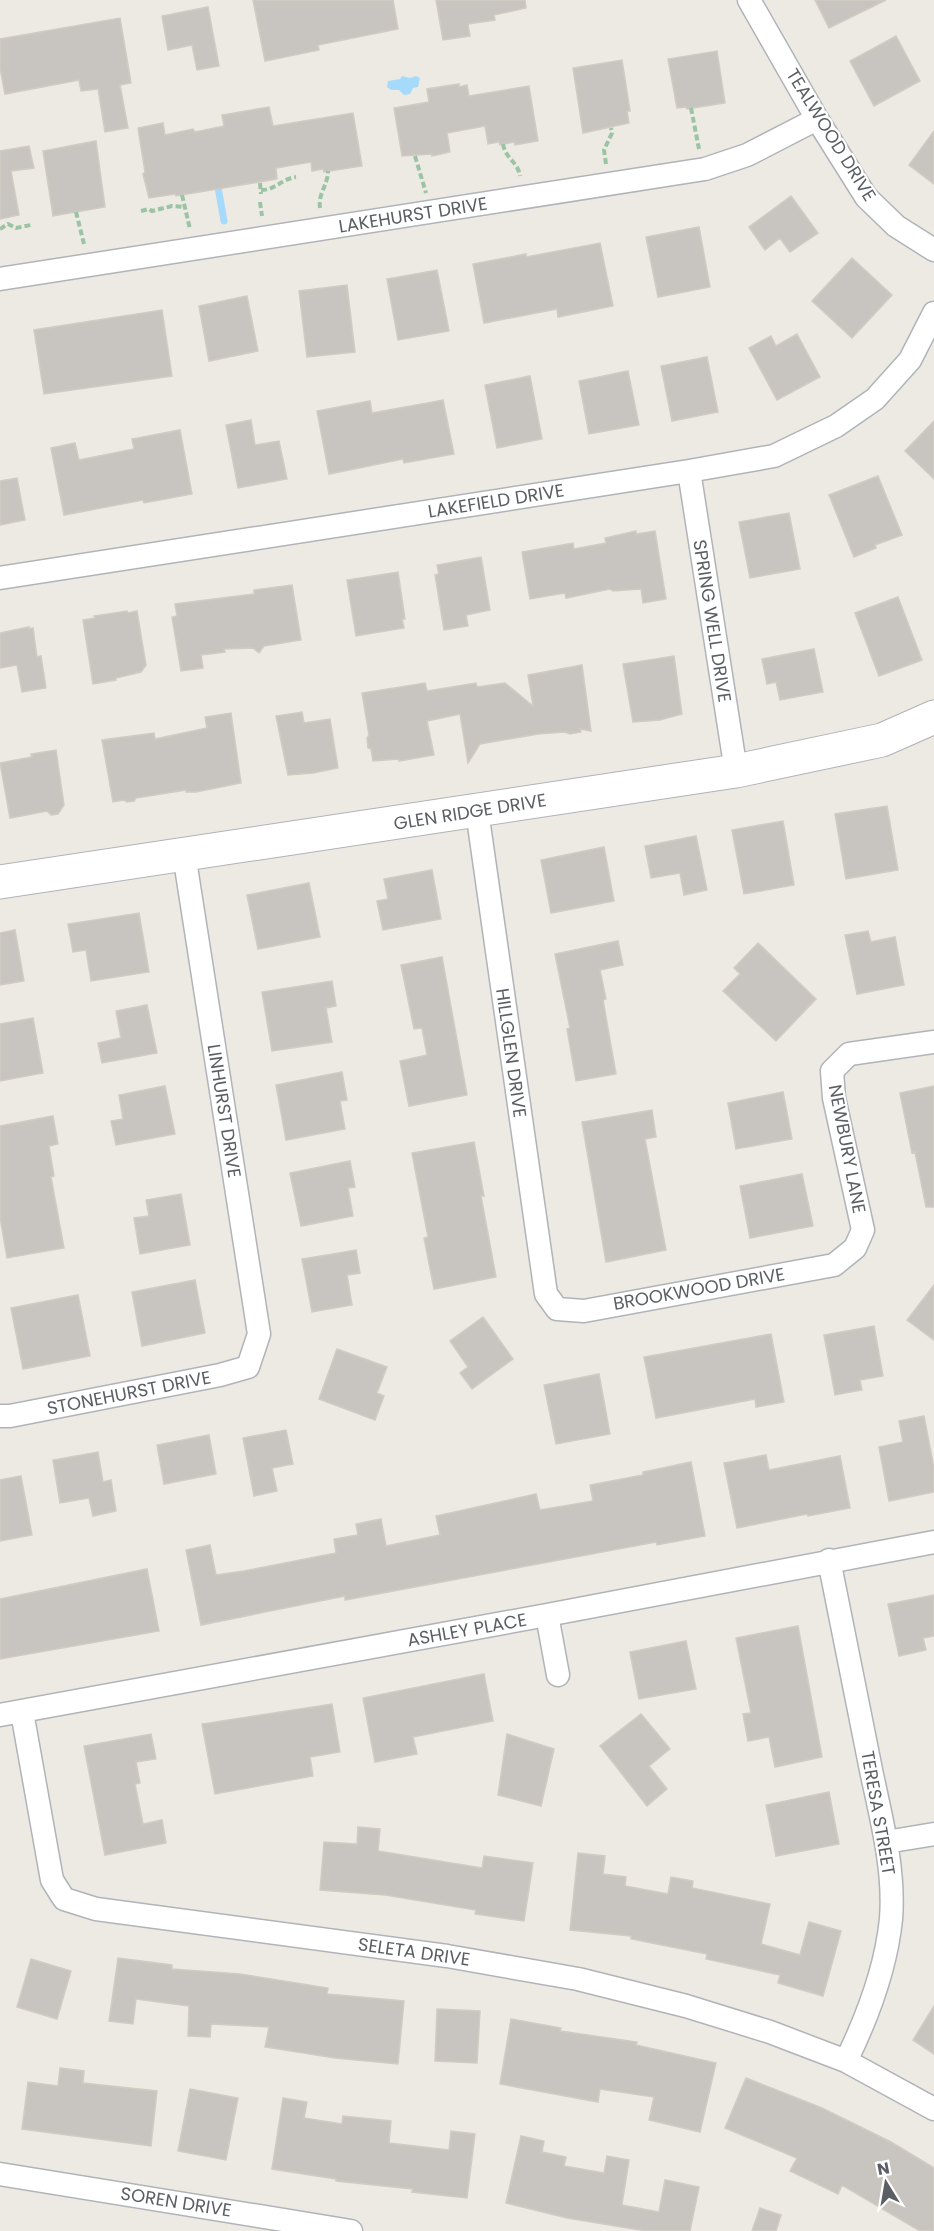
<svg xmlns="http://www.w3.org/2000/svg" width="934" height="2231" font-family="Poppins,sans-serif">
<rect width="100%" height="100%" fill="#edeae3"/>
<path fill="#a5dafb" d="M402,76L410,78L416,76L420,78L418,87L413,88L410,94L404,95L399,90H391L387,87L388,81L400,79Z"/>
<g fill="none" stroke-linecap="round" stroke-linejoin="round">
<path stroke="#a5dafb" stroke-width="7" d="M215,181L218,187L224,221"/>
</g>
<path fill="#c8c5c0" stroke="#d1ccc2" stroke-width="1.5" d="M253,0H393L398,29L318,45L319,50L265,61Z
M436,0H525L526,8L494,15L495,20L468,24L470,36L443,40Z
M815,0H886L829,28Z
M208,7L219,66L197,70L192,45L168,50L162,16Z
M120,18L131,83L120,85L128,128L105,132L98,89L81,91L79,80L5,94L0,68V39Z
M896,36L920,81L874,106L850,61Z
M717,51L725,103L687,109L686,107L677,108L668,59Z
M622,60L630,111H627L629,123L583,133L573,68Z
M459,84V87L467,85L469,96L529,86L538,141L515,145L514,142L500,145L499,142L488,144L485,126L447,133L450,152L432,156V154L402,156L394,108L429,102L427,89Z
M269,107L273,126L353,113L362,166L324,172L323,169L312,171L311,162L276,168L277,179L176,196L175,194L149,198L143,174L145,172L138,128L163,123L165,135L193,129L195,132L224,126L222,115Z
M934,131V184L909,165Z
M96,141L105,207L53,216L43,151Z
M29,146L34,168L11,171L19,215L0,219V151Z
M791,196L818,233L790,252L780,238L765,250L749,227Z
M699,227L710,287L658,297L646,237Z
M600,243L613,306L558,317L557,309L484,323L473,264L526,254V257Z
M852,258L892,295L852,338L812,301Z
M437,270L449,331L398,340L387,279Z
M347,285L355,352L307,357L299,291Z
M247,296L258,351L209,361L199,306Z
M162,310L172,376L44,394L34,330Z
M797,334L820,377L777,400L749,348L771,336L776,346Z
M707,357L718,412L672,421L661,366Z
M628,371L639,425L589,434L579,381Z
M530,376L542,439L497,448L485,385Z
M443,400L454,454L404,463L403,459L329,474L317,411L370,401L372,413Z
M251,420L255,445L279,441L287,479L238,488L226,425Z
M934,421V479L905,451Z
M180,430L192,494L144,503L143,500L64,515L51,448L75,443L79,460L134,449L132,439Z
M878,476L902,535L875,545L876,548L854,557L829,495Z
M17,478L25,520L0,525V481Z
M789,513L800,569L750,578L739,522Z
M636,531V534L655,531L666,599L643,603L641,589L613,591L610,589L566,598L565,593L530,599L522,552L573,543L574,549L606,543L605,538Z
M481,557L490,610L466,615L468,626L444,630L435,575L439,574L437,565Z
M398,572L405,619H402L404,628L356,636L347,580Z
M292,585L301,640L264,646L259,653L253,648L224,649L225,652L201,655L203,668L181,671L172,617L177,616L175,604L254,594V590Z
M898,597L922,660L879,676L855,613Z
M127,611L128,613L137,611L146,665L141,672L116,678V680L93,684L83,620L95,618L94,616Z
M29,627V629L33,628L37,657L41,656L46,688L22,692L17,665L0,668V633Z
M814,649L823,692L780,700L776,682L767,684L762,659Z
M674,656L682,714L660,720L633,722L623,664Z
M582,665L591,731L580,729L581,732L570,734L565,732L538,734L480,744L468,763L460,714L427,721L434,755L399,761V759L373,761L371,749L368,748L367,738L369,735L362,693L425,683L427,691L476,683L477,687L505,683L533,706L528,675Z
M302,712L304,723L330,719L338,768L313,773L288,775L276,716Z
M231,713L241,783L196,792H186V790L136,798L134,801L127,802L124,800L113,802L102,740L154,733L155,739L207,728L205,717Z
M56,750L64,805L58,814L51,815L47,811L10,818L0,763L32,757L31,754Z
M887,806L898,870L846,879L835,814Z
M783,821L794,885L744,894L732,830Z
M696,836L707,890L684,895L680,873L651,878L645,846Z
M604,847L614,901L551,913L541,860Z
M432,870L441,919L383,930L377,901L388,899L384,879Z
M309,883L320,937L258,949L247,895Z
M139,913L149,972L91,981L86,950L73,952L68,924Z
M15,930L24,981L0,985V933Z
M868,931L871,942L895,937L904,985L857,994L845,935Z
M618,941L623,965L600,970L606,999L603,1000L616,1074L576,1081L567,1029L570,1028L555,954Z
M758,943L816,999L776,1041L723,991L740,974L734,968Z
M442,957L467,1095L409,1106L400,1061L427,1055L422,1028L414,1029L401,965Z
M332,981L336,1006L326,1008L332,1042L272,1051L262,992Z
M147,1005L157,1053L102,1063L98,1043L121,1038L116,1011Z
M33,1018L43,1073L0,1081V1024Z
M342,1072L347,1100L340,1101L345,1129L286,1140L276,1085Z
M165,1086L175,1134L116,1145L111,1121L123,1119L119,1095Z
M934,1086V1207H926L915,1152L912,1153L900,1093Z
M783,1092L792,1139L736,1149L728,1103Z
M652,1110L656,1137L645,1139L666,1250L606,1262L582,1122Z
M53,1116L58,1144L49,1146L54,1176L51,1177L64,1248L7,1258L0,1217V1126Z
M474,1142L484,1196H481L496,1277L434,1289L424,1238L428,1237L412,1153Z
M350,1161L355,1187L348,1188L353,1216L301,1226L290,1173Z
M802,1174L813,1226L750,1238L740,1186Z
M181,1194L190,1245L140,1254L134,1218L149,1216L146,1200Z
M356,1250L360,1273L347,1275L352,1305L312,1312L302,1259Z
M195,1280L205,1333L142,1346L132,1292Z
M934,1285V1340L907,1320Z
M78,1295L90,1356L23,1369L11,1308Z
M483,1317L513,1359L472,1389L460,1373L468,1367L450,1341Z
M874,1326L883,1376L860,1380L862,1390L835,1395L824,1335Z
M771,1334L784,1402L756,1407L755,1399L656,1418L644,1357Z
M337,1349L387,1367L377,1393L384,1396L375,1420L319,1399Z
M599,1374L610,1434L556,1444L544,1385Z
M924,1416L934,1468V1492L889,1501L879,1447L903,1442L899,1421Z
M286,1430L293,1464L272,1468L277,1491L254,1496L243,1438Z
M209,1435L216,1474L164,1484L157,1445Z
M98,1452L103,1482L111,1480L116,1511L93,1516L89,1498L60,1503L53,1460Z
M766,1455L769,1470L840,1456L850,1508L808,1516L807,1514L737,1528L724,1463Z
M691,1462L705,1536L657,1545L656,1542L345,1600V1596L201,1625L186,1550L210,1545L216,1575L244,1571L336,1553L334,1539L358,1535L356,1524L381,1519L386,1546L440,1535L436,1516L536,1494L540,1510L593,1501L590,1485L643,1475V1472Z
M21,1476L32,1535L0,1541V1480Z
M147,1569L159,1631L0,1659V1599Z
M934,1595V1636L923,1638L926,1650L899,1656L888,1604Z
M798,1626L822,1757L775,1767L769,1737L748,1741L743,1714L751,1713L736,1638Z
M686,1641L696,1689L639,1699L630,1652Z
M484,1674L493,1721L413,1737L417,1754L375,1762L363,1698Z
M332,1704L340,1752L310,1757L313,1776L215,1794L202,1724Z
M641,1714L670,1749L649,1766L667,1789L647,1806L600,1746Z
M151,1734L156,1759L136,1762L140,1783L135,1784L143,1824L162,1820L166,1843L105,1855L84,1746Z
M507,1734L554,1749L541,1806L498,1795Z
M829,1792L839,1844L776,1856L766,1805Z
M358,1827L380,1829L378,1851L482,1868L484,1856L533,1863L524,1921L475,1914L476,1910L385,1895L320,1890L324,1842L357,1844Z
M578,1853L605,1856L603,1874L626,1877L625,1886L668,1894L671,1877L693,1881L692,1888L770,1904L761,1944L800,1955L809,1922L841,1931L823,1996L778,1983L780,1975L706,1959L707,1954L631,1939V1936L570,1930Z
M118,1958L172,1965V1969L240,1974L328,1988L327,1994L404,2001L398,2064L335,2058L265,2047L269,2027L211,2024L210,2037L188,2036L189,2006L136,1999L133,2024L109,2021Z
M31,1959L71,1971L57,2019L17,2007Z
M934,2006V2054L913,2040Z
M437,2009L480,2011L477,2063L435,2061Z
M511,2019L561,2028L560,2031L637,2042L636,2045L716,2063L700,2132L649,2120L654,2097L600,2089L598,2102L500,2084Z
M60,2068L84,2071L83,2083L157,2091L151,2146L22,2129L28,2082L58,2086Z
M746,2078L822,2108L891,2142L934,2168V2231H920L842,2185L838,2194L790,2171L797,2158L725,2128Z
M190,2089L238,2098L226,2160L178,2151Z
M283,2098L307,2102L304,2118L342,2124L343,2116L391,2121L389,2143L449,2150L451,2131L475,2134L467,2198L412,2192L413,2189L336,2181V2179L272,2169Z
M521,2136L544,2141L542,2152L566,2157L564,2166L604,2173L607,2156L629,2160L622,2205L659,2212L665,2180L699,2187L690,2231H646L567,2218L506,2203Z
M760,2208L781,2215L776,2231H752Z"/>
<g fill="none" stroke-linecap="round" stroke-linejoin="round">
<g stroke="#b0b4b8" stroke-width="25">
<path id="street" d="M749,0L817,119L866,197L896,226L934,250
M0,279L705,169L747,155L817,119
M689,471L736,771
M0,578L689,471L774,456L836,426L875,399L910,360L934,313
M477,811L546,1294L557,1309L584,1311L834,1265L855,1248L863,1230L834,1098L832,1071L849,1054L934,1042
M0,1416H10L220,1375L248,1367L259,1334L184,854
M829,1560C843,1630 857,1700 871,1770C881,1818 895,1869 891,1919C886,1969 868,2016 846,2061
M547,1615L558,1675
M22,1712L52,1880L64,1899L96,1909L447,1956L578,1979L686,2006L770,2032L846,2061L934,2109
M0,1715L547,1615L934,1542
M886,1842L934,1834
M0,2174L351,2231"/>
</g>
<g stroke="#afb3b7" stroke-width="35">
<path id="secondary" d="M0,882L736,771L882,740L934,717"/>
</g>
<path stroke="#9ac4a4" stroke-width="4" stroke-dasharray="6 3" stroke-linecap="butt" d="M691,108L699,149
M503,144C505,158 518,162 520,176
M415,156L426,193
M606,164L604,150L612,133L611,128
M260,183L261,194
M261,190C276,190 281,179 296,177
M182,195L190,229
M260,202L262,216
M320,208C318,193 328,185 328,171
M141,211L149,209L152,211L172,206L184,207
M76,212L84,244
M0,229L8,224L16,228L31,225"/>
<use href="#street" stroke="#fff" stroke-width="22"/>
<use href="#secondary" stroke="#fff" stroke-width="33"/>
</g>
<g text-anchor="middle" stroke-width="4.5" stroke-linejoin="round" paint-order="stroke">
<g font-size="18" fill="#5b5f63" stroke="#fff">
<text transform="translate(831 135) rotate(58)" y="6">TEALWOOD DRIVE</text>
<text transform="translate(413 215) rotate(-9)" y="6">LAKEHURST DRIVE</text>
<text transform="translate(496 501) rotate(-9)" y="6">LAKEFIELD DRIVE</text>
<text transform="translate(712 621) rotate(81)" y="6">SPRING WELL DRIVE</text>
<text transform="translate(470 812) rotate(-9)" y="6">GLEN RIDGE DRIVE</text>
<text transform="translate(511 1053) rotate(82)" y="6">HILLGLEN DRIVE</text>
<text transform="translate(224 1111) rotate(81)" y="6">LINHURST DRIVE</text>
<text transform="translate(847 1149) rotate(79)" y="6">NEWBURY LANE</text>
<text transform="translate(699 1289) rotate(-10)" y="6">BROOKWOOD DRIVE</text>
<text transform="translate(129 1393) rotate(-11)" y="6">STONEHURST DRIVE</text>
<text transform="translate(467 1630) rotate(-10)" y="6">ASHLEY PLACE</text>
<text transform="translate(878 1813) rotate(80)" y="6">TERESA STREET</text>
<text transform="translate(414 1952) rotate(8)" y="6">SELETA DRIVE</text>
<text transform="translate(176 2202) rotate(9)" y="6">SOREN DRIVE</text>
</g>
</g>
<g transform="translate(886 2183) rotate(349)" stroke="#ffffff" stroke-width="4.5" paint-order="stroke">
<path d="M0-4.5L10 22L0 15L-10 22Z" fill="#5b5f63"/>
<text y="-9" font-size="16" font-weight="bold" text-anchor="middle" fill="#5b5f63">N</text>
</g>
</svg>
